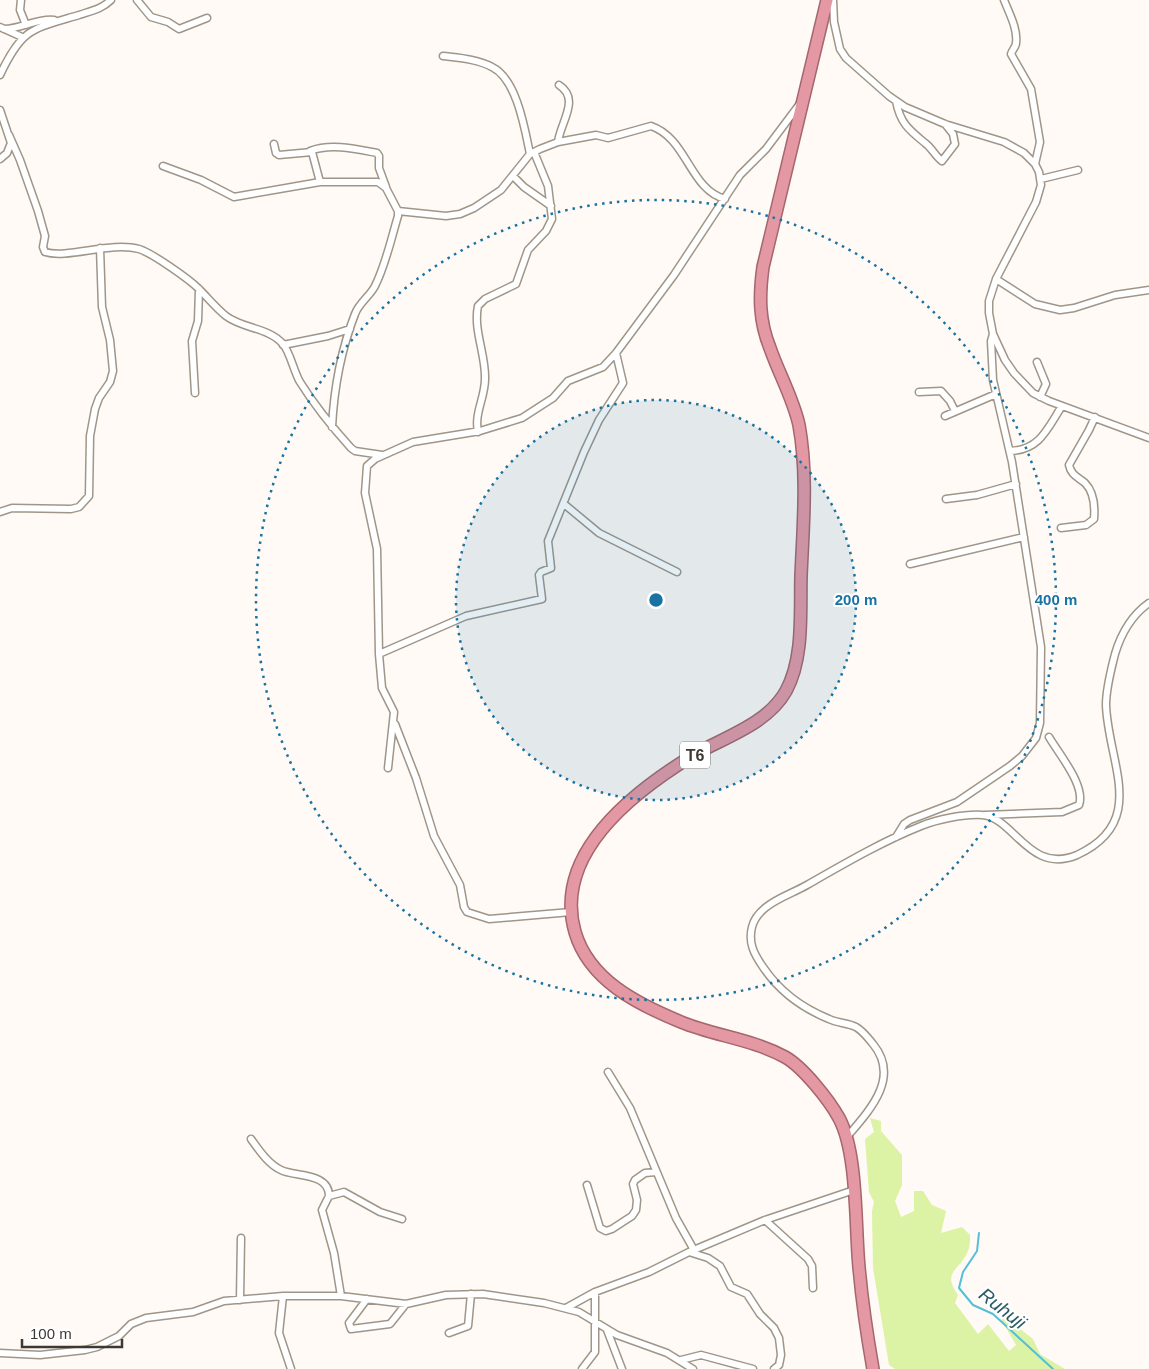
<svg xmlns="http://www.w3.org/2000/svg" width="1149" height="1369" font-family="Helvetica,sans-serif">
<rect width="100%" height="100%" fill="#fffaf5"/>
<path fill="#dcf2a4" d="M870,1118L881,1121V1131L902,1155V1185L895,1201L901,1217L914,1211V1191H923L932,1205L946,1211L941,1233L962,1227L970,1235C970,1240 970,1247 968,1251C960,1271 941,1271 958,1295L955,1303L978,1334L988,1324L1009,1351L1016,1345L1002,1321L1001,1314L1033,1339L1040,1354L1065,1369H895L889,1365L873,1268L872,1211L874,1202L869,1192L865,1139L874,1132Z"/>
<g fill="none" stroke-linecap="round" stroke-linejoin="round">
<path stroke="#54bfd8" stroke-width="2" d="M979,1233L977,1251L963,1272L959,1288L973,1305L993,1314L1053,1369"/>
<g stroke="#9f9689" stroke-width="9">
<path id="minor" d="M21,0L20,10L26,25
M137,0L151,17L168,22L179,29L207,18
M833,0L834,22L840,49L846,58L889,96L905,107L945,124L1004,142L1024,153L1035,164L1039,172L1041,185L1036,202L996,279L989,301V313L993,334L1005,360L1014,373L1033,393L1049,401L1149,438
M1004,0C1009,13 1018,29 1016,43C1016,47 1012,50 1011,54L1031,89L1040,142L1035,164
M0,27L22,37
M4,29C21,29 37,18 54,20
M443,56C459,58 477,59 492,67C517,79 525,130 530,154
M0,75C22,28 32,29 79,15C91,11 102,9 111,0
M896,101C900,123 909,130 925,143C932,148 935,156 942,161L955,144L953,134L945,124
M0,110L11,143L7,153L0,159
M9,135L20,160L38,211L45,236L43,247L45,252C68,259 111,241 139,249C152,253 189,279 199,289C208,298 216,308 226,316C243,329 268,327 283,344C290,352 294,372 300,382C315,406 332,427 351,448L355,451L382,455
M558,142C560,123 581,99 559,85
M274,144L276,153L279,155L312,152L320,182
M310,151C331,143 356,149 377,153L379,156V168L386,187
M163,166L201,180L234,197L320,182H378L386,188L398,211V216C391,239 386,264 375,286C370,296 359,303 355,314C341,350 334,388 332,427
M513,176L524,187L551,206
M1041,179L1078,170
M398,211L446,216L460,214L474,208L501,190L530,154L540,149L558,142L596,135L608,138L651,126C687,138 690,190 725,199
M996,279L1035,304L1060,310L1074,308L1115,295L1149,290
M283,345L328,336L350,329
M1037,362L1046,384L1040,397
M919,392L941,391L950,401L955,411
M195,393L192,341L198,321L199,289
M945,416L996,394
M478,432C474,413 485,398 485,379C486,355 473,330 478,306L485,299L516,284L528,250L546,231L552,219L548,186L534,152
M1010,451C1040,450 1047,429 1062,406
M946,499L977,495L1016,484
M564,504L599,533L677,572
M0,512L12,508L71,509L79,507L89,496L90,436L95,409L99,398L110,382L113,371L110,340L102,307L100,248
M1061,528L1086,525L1094,519C1095,507 1094,492 1085,483C1078,477 1071,475 1069,465L1089,430L1095,417
M910,564L1024,537
M379,654L466,616L542,599L539,575L541,572L551,568L548,541L584,452L599,420L623,383L616,353
M395,724L416,778L434,836L460,885L464,907L467,912L489,919L571,912
M388,768L394,712L382,688L379,654L377,549L365,493L367,466L375,459L413,442L480,431L522,418L553,398L568,381L603,367L616,353L674,275L740,175L766,149L799,105
M985,815L1062,812L1079,805C1086,786 1059,754 1049,737
M896,837L904,824L910,820L957,802L1010,766L1022,756L1036,738L1040,723L1041,647L1012,462L993,380L991,341L993,334
M608,1072L630,1108L676,1218L694,1250
M846,1138C869,1111 901,1078 873,1044C868,1038 863,1031 856,1027C848,1023 837,1023 829,1019C802,1008 779,991 763,967C754,954 748,943 752,927C754,919 759,913 765,908C777,898 793,893 807,885C842,865 883,841 921,826C938,819 964,814 982,815C1014,817 1029,875 1077,855C1149,822 1108,763 1106,705C1106,688 1111,670 1115,654C1121,634 1132,615 1149,603
M251,1139C259,1150 268,1164 281,1170C294,1177 329,1172 329,1196L322,1210L334,1253L341,1296
M587,1185L600,1228L606,1231L612,1229L632,1216L636,1210L637,1200L633,1184L635,1180L645,1173L656,1172
M329,1196L344,1192L380,1212L402,1219
M765,1220L808,1259L812,1266L813,1288
M689,1252L708,1258L720,1266L731,1287L747,1294L760,1314L774,1328L779,1338L781,1355L779,1365L774,1369
M283,1296L279,1333L291,1369
M367,1299L349,1323L351,1329L390,1324L406,1304
M240,1300L241,1238
M566,1308L595,1292L649,1272L689,1252L765,1220L854,1190
M607,1330L622,1369
M449,1333L468,1326L471,1294
M0,1353L40,1355L85,1350L97,1347L119,1336L131,1324L146,1318L193,1312L224,1301L283,1296H341L406,1304L446,1295L483,1294L544,1303L579,1312L617,1335L667,1353L693,1369
M681,1360L701,1355L753,1369
M582,1369L595,1352V1292"/>
</g>
<g stroke="#a5666d" stroke-width="14">
<path id="trunk" d="M827,0L763,267C759,296 759,321 770,348C779,374 793,398 799,425C808,474 803,527 801,576C800,613 804,658 786,691C768,723 728,736 697,753C637,789 552,852 575,932C589,980 637,1004 681,1022C715,1036 752,1039 785,1057C803,1067 829,1100 839,1118C858,1153 855,1227 859,1267C862,1301 867,1335 873,1369"/>
</g>
<use href="#minor" stroke="#fff" stroke-width="6"/>
<use href="#trunk" stroke="#e498a3" stroke-width="11"/>
</g>
<circle cx="656" cy="600" r="200" fill="#1873a2" fill-opacity=".12"/>
<g fill="none" stroke="#1873a2" stroke-width="2.5" stroke-dasharray="2.5 5">
<circle cx="656" cy="600" r="200"/>
<circle cx="656" cy="600" r="400"/>
</g>
<g text-anchor="middle" stroke-width="4" stroke-linejoin="round" paint-order="stroke">
<rect fill="#fff" stroke="#767470" stroke-width="1" x="680" y="741.5" width="30" height="27" rx="4"/>
<g font-size="16" font-weight="bold" fill="#3c3833">
<text x="695" y="761">T6</text>
</g>
<g font-size="19" font-style="italic" fill="#2d5b65" stroke="#fff">
<text transform="translate(1003 1308) rotate(38)" y="7">Ruhuji</text>
</g>
</g>
<circle cx="656" cy="600" r="8" fill="#1873a2" stroke="#fff" stroke-width="2.5"/>
<g font-size="15" text-anchor="middle" font-weight="bold" fill="#1873a2" stroke="#fff" stroke-width="4" stroke-linejoin="round" paint-order="stroke">
<text x="856" y="605">200 m</text>
<text x="1056" y="605">400 m</text>
</g>
<path d="M22 1339v8h100v-8" fill="none" stroke="#3c3833" stroke-width="2.5"/>
<text x="30" y="1339" font-size="15" fill="#3c3833" stroke="#ffffff" stroke-width="4" paint-order="stroke">100 m</text>
</svg>
